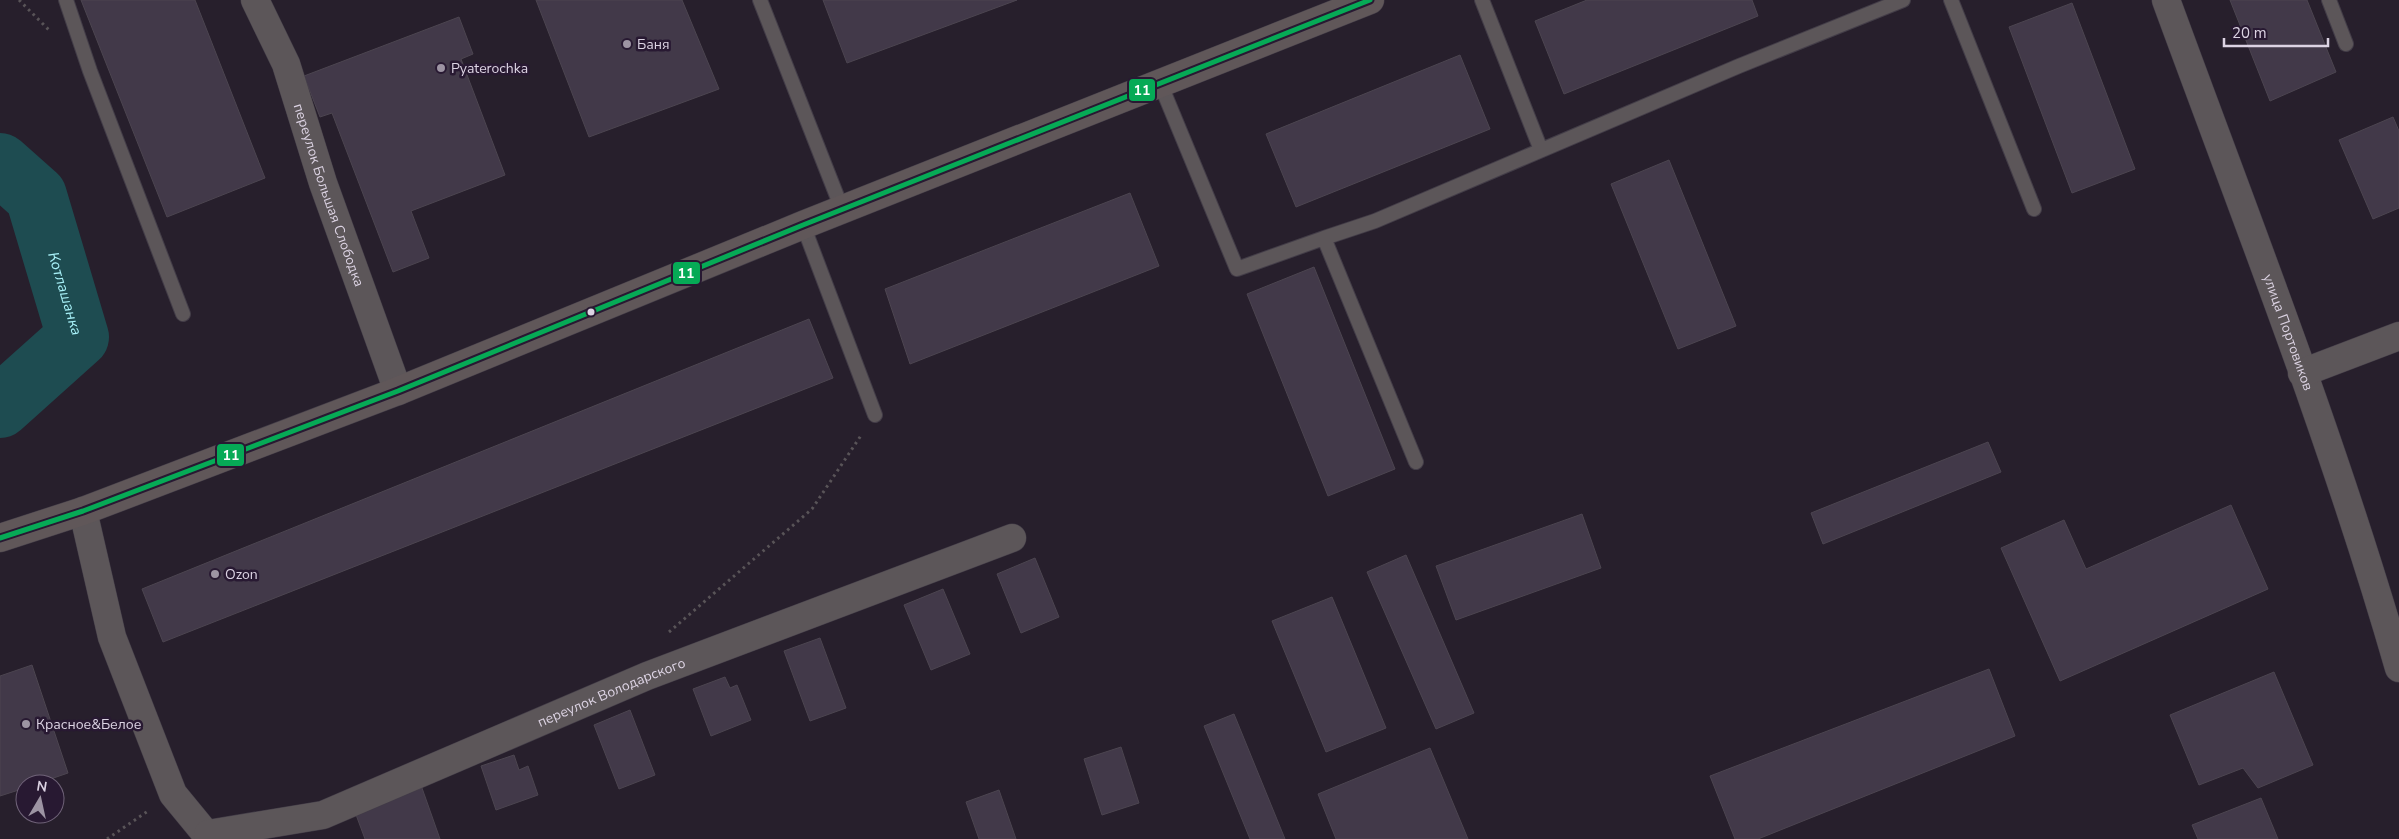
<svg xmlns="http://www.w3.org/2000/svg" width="2399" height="839" font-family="'Nunito Sans',sans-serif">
<rect width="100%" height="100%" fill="#271f2c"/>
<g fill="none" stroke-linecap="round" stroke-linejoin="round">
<path stroke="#1e4c51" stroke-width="62" id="s1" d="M0,164L36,196L78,337L0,407"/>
</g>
<path fill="#423949" stroke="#4c4550" d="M81,0H195L265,178L167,217Z
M536,0H682L719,89L589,137Z
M823,0H1017L847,63Z
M1587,0H1752L1758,16L1564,94L1535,21Z
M2230,0H2307L2336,72L2270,101Z
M2072,3L2135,169L2072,193L2009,27Z
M459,17L473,54L461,59L505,175L411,211L429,258L393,272L332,113L320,117L304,76Z
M1460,55L1490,129L1296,207L1266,134Z
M2393,117L2399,131V208L2373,219L2339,140Z
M1669,160L1736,326L1678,349L1611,184Z
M1130,193L1159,266L910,364L885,289Z
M1314,267L1395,469L1328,496L1247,294Z
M809,319L833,378L163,642L142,589Z
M1988,442L2001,472L1823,544L1811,513Z
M2231,505L2268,589L2060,681L2001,548L2064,520L2086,569Z
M1582,514L1601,568L1456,620L1436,566Z
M1406,555L1474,713L1436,729L1367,572Z
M1035,558L1059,617L1021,633L997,574Z
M943,589L970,654L931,670L904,605Z
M1332,597L1386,728L1326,752L1272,621Z
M820,638L846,708L810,721L784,651Z
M32,665L68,773L36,784H25V788L0,796V676Z
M1989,669L2015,736L1758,839H1735L1710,776Z
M2274,672L2313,765L2258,788L2243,768L2199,785L2170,715Z
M725,677L730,688L737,685L751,720L711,736L693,689Z
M630,710L655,775L619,789L594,725Z
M1234,714L1285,839H1250L1204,726Z
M1121,747L1139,803L1102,815L1084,759Z
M1430,748L1468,839H1336L1318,794Z
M514,755L519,770L528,766L538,795L496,810L481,766Z
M422,788L440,839H365L355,812Z
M999,790L1016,839H979L966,802Z
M2261,798L2278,839H2198L2192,825Z"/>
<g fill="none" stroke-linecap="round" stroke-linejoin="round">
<g stroke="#433d48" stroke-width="16">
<path id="service" d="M66,0L90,71L183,314
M760,0L842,209
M1482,0L1541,150
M1951,0L2034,209
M2329,0L2346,44
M1160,83L1237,269L1324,238L1416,462
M803,225L875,415
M1324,238L1375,221L1739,66L1903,0"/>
</g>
<g stroke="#433d48" stroke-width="29">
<g id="minor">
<path id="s2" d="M255,0L286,64L323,183L398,391"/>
<path id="s3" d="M2166,0C2247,221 2334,441 2399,668"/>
<path d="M2302,373L2399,336"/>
<path d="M83,511L112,637L173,794L210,839"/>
<path id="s4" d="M208,834L323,815L647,676L1012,538"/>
</g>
</g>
<g stroke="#433d48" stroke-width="29">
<path id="primary" d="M0,538L83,511L398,391L803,225L1370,0"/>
</g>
<path stroke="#595458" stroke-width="3" stroke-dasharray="2.5 4" stroke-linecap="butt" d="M19,0L49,30
M669,632L812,509L862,434
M107,839L148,811"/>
<use href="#service" stroke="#5c5659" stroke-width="14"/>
<use href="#minor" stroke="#5c5659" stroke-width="28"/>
<use href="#primary" stroke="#605759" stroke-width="28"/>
<g stroke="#281932" stroke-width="9">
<path id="bus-1" d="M0,538L83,511L398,391L803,225L1370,0"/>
</g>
<use href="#bus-1" stroke="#06aa56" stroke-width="5"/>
</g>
<g fill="#9d94a3" stroke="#281932" stroke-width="2">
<circle cx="627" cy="44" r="5"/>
<circle cx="441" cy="68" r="5"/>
<circle cx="215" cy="574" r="5"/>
<circle cx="26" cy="724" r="5"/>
</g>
<circle fill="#dcd3e3" stroke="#281932" stroke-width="2" cx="591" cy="312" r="4.5"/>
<g text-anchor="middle" stroke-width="5" stroke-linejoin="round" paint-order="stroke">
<g font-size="14" fill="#dcd3e3" stroke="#281932" text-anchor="start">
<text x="637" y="49">Баня</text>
<text x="451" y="73">Pyaterochka</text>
<text x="225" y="579">Ozon</text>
<text x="36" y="729">Красное&amp;Белое</text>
</g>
<g font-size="14" fill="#dcd3e3" stroke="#281932">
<text dy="5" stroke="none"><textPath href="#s2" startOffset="209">переулок Большая Слободка</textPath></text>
<text dy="5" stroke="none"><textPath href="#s3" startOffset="354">улица Портовиков</textPath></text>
<text dy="5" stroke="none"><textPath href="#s4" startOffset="430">переулок Володарского</textPath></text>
</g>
<g font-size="15" font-style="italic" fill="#a8f1f8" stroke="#281932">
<text dy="5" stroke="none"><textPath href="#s1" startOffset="150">Котлашанка</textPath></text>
</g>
</g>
<g stroke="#281932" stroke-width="2">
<rect x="1128" y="78" width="28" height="24" rx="5" fill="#06aa56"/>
<rect x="672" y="261" width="29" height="24" rx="5" fill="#06aa56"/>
<rect x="216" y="443" width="29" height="24" rx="5" fill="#06aa56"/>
</g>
<g font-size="14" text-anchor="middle" font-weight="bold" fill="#fff">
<text x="1142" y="95">11</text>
<text x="686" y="278">11</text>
<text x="231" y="460">11</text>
</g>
<g transform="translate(40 799) rotate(9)"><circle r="24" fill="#281932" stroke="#706379"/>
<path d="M0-4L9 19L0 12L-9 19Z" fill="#9d94a3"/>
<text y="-8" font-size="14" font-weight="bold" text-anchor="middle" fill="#dcd3e3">N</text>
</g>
<path d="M2224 38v8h104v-8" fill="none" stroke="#dcd3e3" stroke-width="2.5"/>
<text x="2232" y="38" font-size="15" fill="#dcd3e3" stroke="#281932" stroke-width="4" paint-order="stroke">20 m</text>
</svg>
